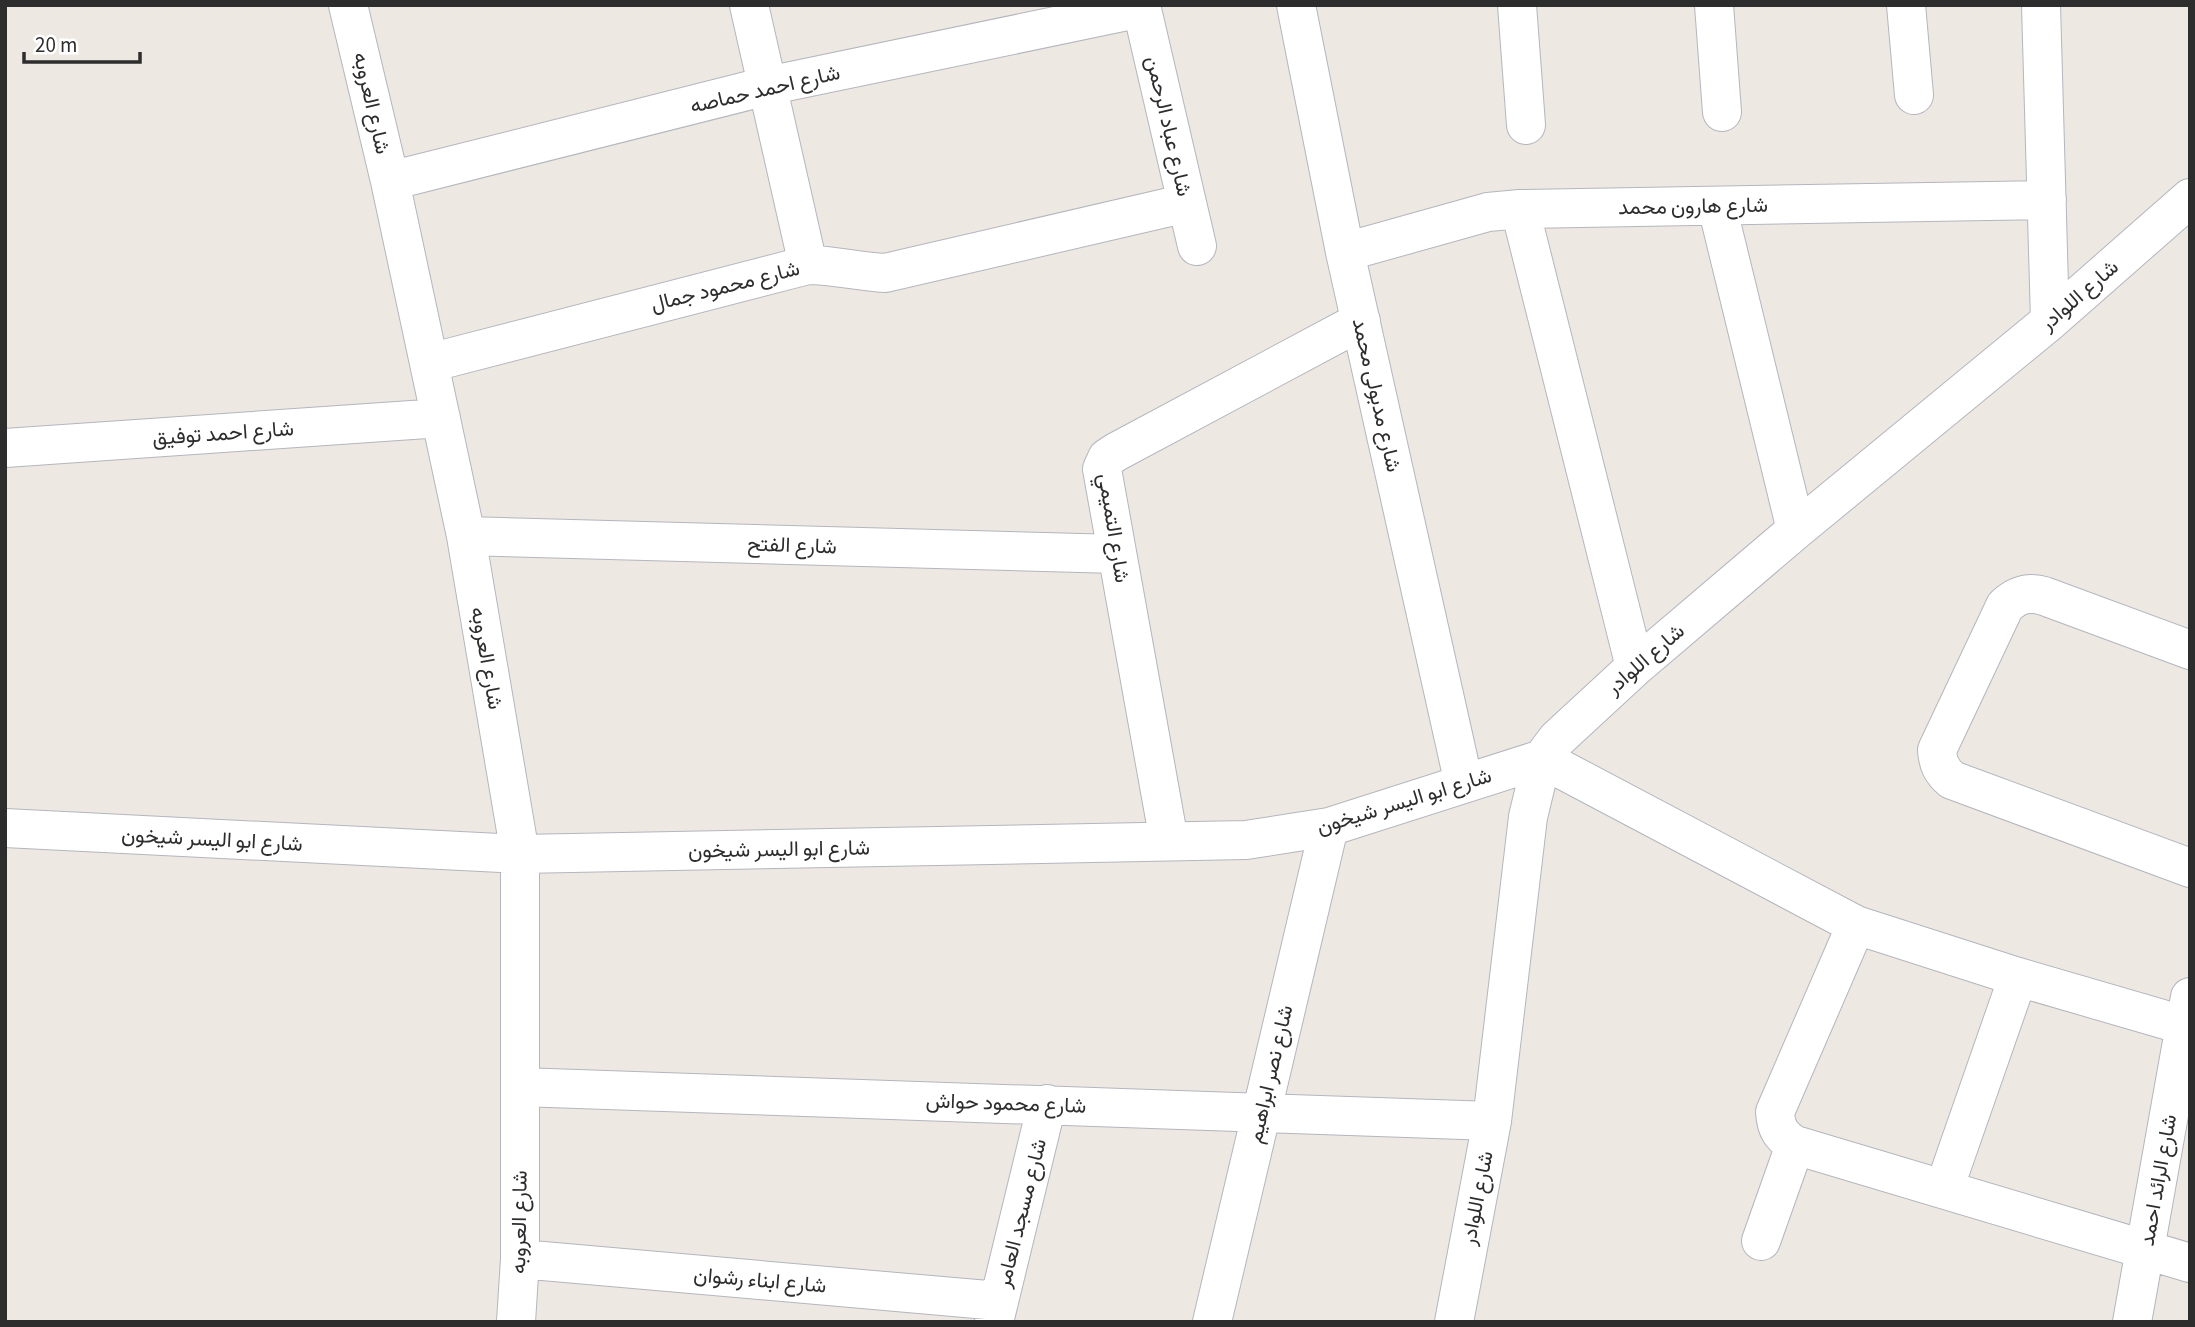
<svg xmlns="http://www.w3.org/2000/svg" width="2195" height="1327" font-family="'Source Sans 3',Vazirmatn,sans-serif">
<rect width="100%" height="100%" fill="#ede8e1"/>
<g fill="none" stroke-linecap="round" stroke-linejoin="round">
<g stroke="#b4b6bf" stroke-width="40">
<path id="minor" d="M348,5L390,181L466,536L520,854V1259L516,1322
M749,5L808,265
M1141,5L1197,246
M1296,5L1345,252L1464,784
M1517,5L1526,125
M1714,5L1722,112
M1906,5L1914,95
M2041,5L2050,321
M390,181L767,86L1142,8
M1717,206L1796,530
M1520,209L1635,667
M1345,252L1488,212L1520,209L2047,200
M429,363L808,265C836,265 858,272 885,273L1187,203
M5,448L441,418
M466,536L1117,554
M2190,650L2044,596C2028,591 2017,595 2005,606L1937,750C1938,763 1941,771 1952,780L2190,868
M5,828L520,854L1246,840L1329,827L1542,759L1856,925L2018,977L2190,1027
M1169,841L1102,469L1107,458L1116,452L1361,321
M1856,925L1775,1112C1776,1129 1781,1136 1795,1145L2190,1263
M520,1087L1492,1121
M1944,1189L2018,977
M1761,1241L1795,1145
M520,1259L999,1301
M994,1322L1047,1104
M1212,1322L1329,827
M1454,1322L1492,1121L1528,817L1542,759L1557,739L1635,667L1796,530L2050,321L2190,198
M2132,1322L2190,997"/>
</g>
<use href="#minor" stroke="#fff" stroke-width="38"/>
</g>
<g text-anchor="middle" stroke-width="5" stroke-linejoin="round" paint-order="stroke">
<g font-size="21" fill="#2d2d2d" stroke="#fff">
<text transform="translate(765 89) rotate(-13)" y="7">شارع احمد حماصه</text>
<text transform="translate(372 103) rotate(77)" y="7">شارع العروبه</text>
<text transform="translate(1169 126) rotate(77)" y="7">شارع عباد الرحمن</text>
<text transform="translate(1693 206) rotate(-1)" y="7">شارع هارون محمد</text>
<text transform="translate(725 286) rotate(-14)" y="7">شارع محمود جمال</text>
<text transform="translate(2079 295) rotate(-41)" y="7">شارع اللوادر</text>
<text transform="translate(1377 395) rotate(77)" y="7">شارع مدبولى محمد</text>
<text transform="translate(223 433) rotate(-4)" y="7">شارع احمد توفيق</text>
<text transform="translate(1114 528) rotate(81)" y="7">شارع التميمي</text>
<text transform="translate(792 545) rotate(2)" y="7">شارع الفتح</text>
<text transform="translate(487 658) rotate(80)" y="7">شارع العروبه</text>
<text transform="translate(1645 659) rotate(-41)" y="7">شارع اللوادر</text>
<text transform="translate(1404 801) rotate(-17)" y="7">شارع ابو اليسر شيخون</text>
<text transform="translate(212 839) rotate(3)" y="7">شارع ابو اليسر شيخون</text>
<text transform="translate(779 849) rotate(-1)" y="7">شارع ابو اليسر شيخون</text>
<text transform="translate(1270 1074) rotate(-77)" y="7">شارع نصر ابراهيم</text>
<text transform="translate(1006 1103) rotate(2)" y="7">شارع محمود حواش</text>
<text transform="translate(2158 1180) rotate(-80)" y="7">شارع الرائد احمد</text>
<text transform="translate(1477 1198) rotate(-79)" y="7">شارع اللوادر</text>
<text transform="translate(1021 1213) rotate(-76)" y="7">شارع مسجد العامر</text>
<text transform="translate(519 1222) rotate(-89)" y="7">شارع العروبه</text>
<text transform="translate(760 1280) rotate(5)" y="7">شارع ابناء رشوان</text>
</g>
</g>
<rect width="2195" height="1327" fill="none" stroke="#2d2d2d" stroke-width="14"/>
<path d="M24 52v10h116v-10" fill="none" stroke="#2d2d2d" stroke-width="3.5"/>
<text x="35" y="52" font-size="21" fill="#2d2d2d" stroke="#ffffff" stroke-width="5" paint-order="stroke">20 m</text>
</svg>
